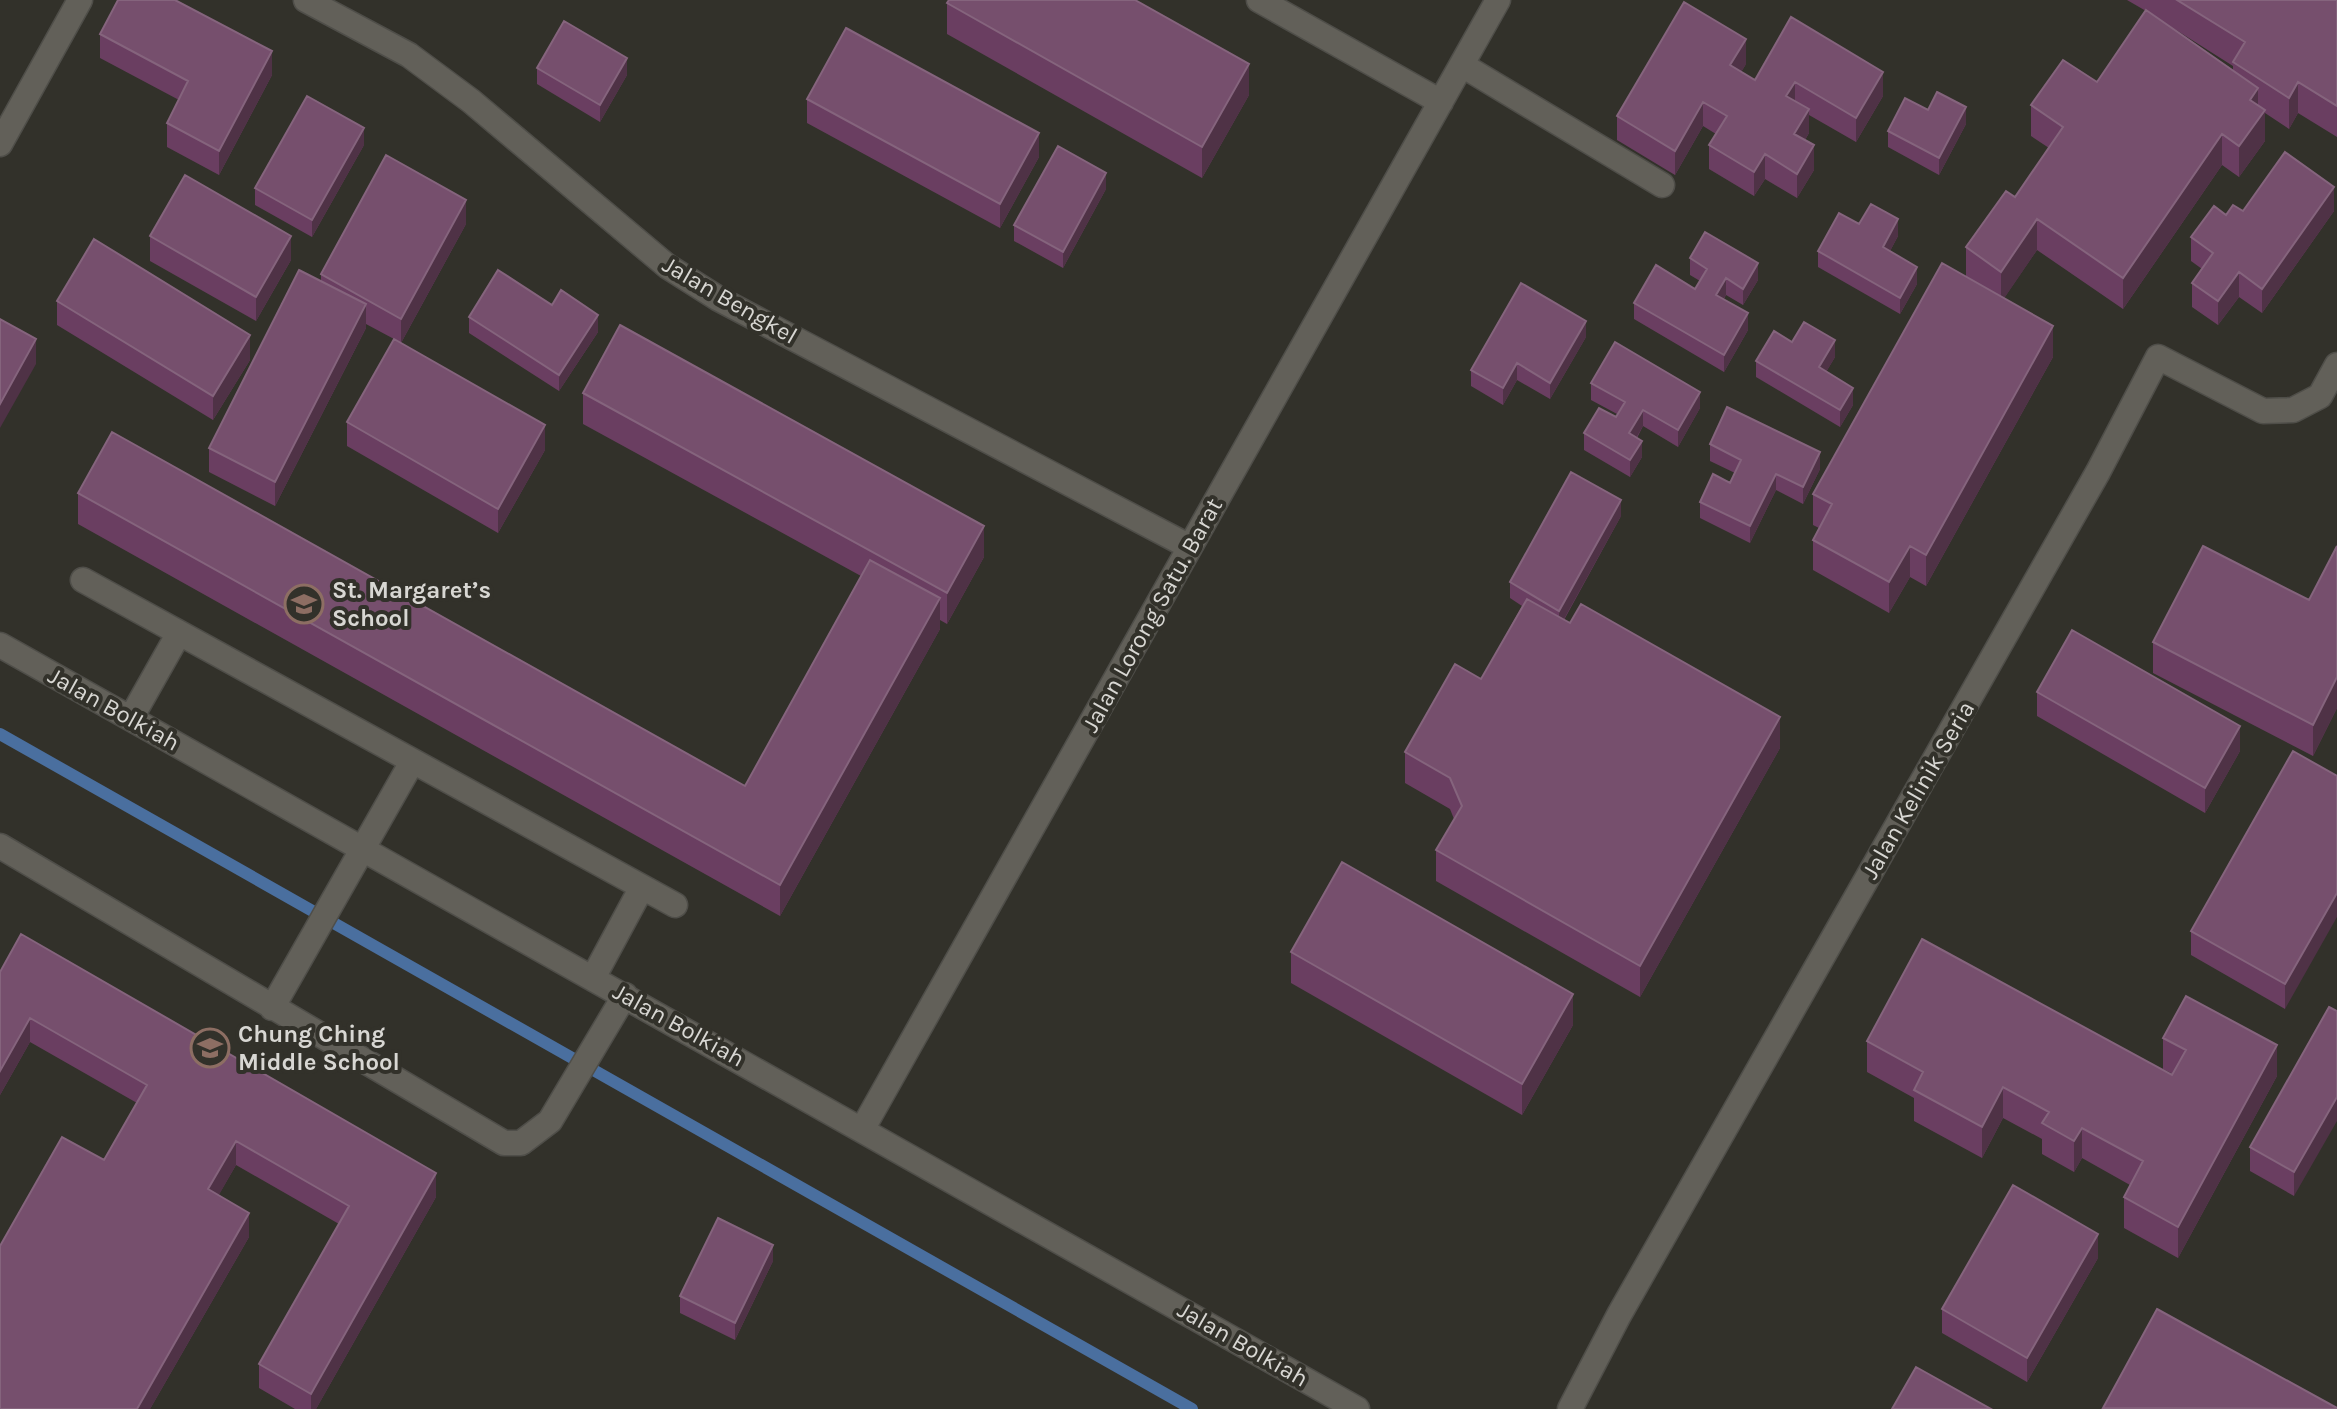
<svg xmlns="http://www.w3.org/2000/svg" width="2337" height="1409" font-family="Karla,sans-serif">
<rect width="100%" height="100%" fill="#32312a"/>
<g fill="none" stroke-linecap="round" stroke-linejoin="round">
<path stroke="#4a6f9f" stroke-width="12" d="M0,734L1192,1409"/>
<g stroke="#4f4e49" stroke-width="27">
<path id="minor" d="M306,0L409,55L471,101L667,266L719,299L1190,547
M1259,0L1441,102
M1462,65L1662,185
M0,144L80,0
M83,580L675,905
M0,645L1357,1409
M131,718L179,633
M0,846L504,1143H521L550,1121L625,995
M593,978L642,887
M272,1008L412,762
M863,1128L1498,0
M1570,1409L1619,1315L2098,472L2158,357L2263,411L2293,410L2320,396L2337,365"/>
</g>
<use href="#minor" stroke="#626059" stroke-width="24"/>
</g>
<path fill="#6a3e61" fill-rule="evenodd" d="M2127,0H2337V137L2298,113L2289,129L2265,113V141L2239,177L2222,165L2123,309L2037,250L2004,298L2053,357L1926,586L1910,577L1889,613L1813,570V540L1819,528L1813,525V494L1966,276V247L2015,197L2049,148L2031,136V105L2097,82L2146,11ZM2173,28L2233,66V70Z
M947,3L1249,95L1202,178L947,34Z
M1791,17L1883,96L1856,142L1809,115V133L1805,140L1814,170L1797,198L1765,179L1754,196L1709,169V145L1716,134L1703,126L1675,175L1617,140V116L1746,64L1741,72L1755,80Z
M100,34L272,75L219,175L167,147V123L179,100L100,58Z
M537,68L627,75L600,122L537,84Z
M807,99L1039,157L1000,228L807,123Z
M1928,110L1966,124L1939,175L1888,147V131Z
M364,145L312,237L255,205V188Z
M1106,189L1063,268L1014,241V225Z
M2243,211H2334L2262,313L2239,297L2218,325L2192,307V283L2202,269L2191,261V237L2226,215Z
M466,224L401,343L545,450L498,533L347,446V422L394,339L366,324V328L275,506L209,472V448L321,281V274Z
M1859,224L1898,236L1890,251L1917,284L1900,314L1818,267V251Z
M150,236L291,260L256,321L150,261Z
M1690,258L1758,280L1743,305L1726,295L1724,299L1748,330L1724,372L1634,319V303L1695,289L1700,281L1690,275Z
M57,301L250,360L213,420L57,325Z
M552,305L598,332L559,391L469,333V317Z
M1586,337L1550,399L1517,380L1503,405L1471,386V370Z
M1792,342L1835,357L1826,372L1853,405L1840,427L1756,377V361Z
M1591,383L1700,408L1678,447L1643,426L1637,438L1642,457L1630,477L1584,450V433L1616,417L1617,414L1591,400Z
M583,393L984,557L947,624L940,620V629L780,916L78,524V493L745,786L861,576L583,424Z
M1710,444L1820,469L1803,504L1776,490L1750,543L1700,518V502L1730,483L1735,473L1710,461Z
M1621,516L1564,620L1780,748L1640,997L1436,881V850L1454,819L1450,809L1405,783V752L1481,679L1522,606L1510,598V582Z
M2337,546V708L2313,756L2153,673V642L2309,600Z
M2037,692L2240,751L2205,813L2037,716Z
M2293,751L2285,1009L2191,955V931Z
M1291,952L1573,1025L1522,1115L1291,983Z
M0,972L436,1197L316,1409H295L259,1388V1364L339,1224L236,1165L218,1196L249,1237L150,1409L104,1160L137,1103L30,1042L0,1095Z
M2337,1011L2294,1196L2250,1171V1147Z
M2163,1038L2277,1076L2178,1258L2124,1228V1197L2130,1185L2082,1158L2074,1172L2042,1154V1139L2003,1118L1982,1158L1914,1121V1098L1867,1072V1041L2172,1075L2173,1074L2163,1069Z
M2098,1258L2027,1382L1942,1333V1309Z
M773,1261L735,1340L680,1313V1296Z"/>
<path fill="#4f3246" d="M1746,39V64L1730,90V65Z
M272,51V75L219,175V151Z
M627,58V75L600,122V105Z
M1249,64V95L1202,178V147Z
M1883,72V96L1856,142V118Z
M1795,82V107L1786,96Z
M2298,82V113L2289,129V98Z
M2258,88V119L2265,110V141L2239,177V146L2250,100Z
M1703,102V126L1675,175V151Z
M1966,107V124L1939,175V158Z
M1809,109V133L1794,158V134Z
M364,128V145L312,237V220Z
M1039,133V157L1000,228V204Z
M2222,134V165L2123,309V278Z
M1814,145V170L1797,198V174Z
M1765,154V179L1754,196V172Z
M1106,173V189L1063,268V252Z
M2334,187V211L2262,313V289Z
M466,200V224L401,343V319Z
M1898,219V236L1883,264V247Z
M2037,219V250L2001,303V272Z
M291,236V260L256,321V297Z
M1758,263V280L1743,305V289Z
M1917,267V284L1900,314V298Z
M2239,272V297L2218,325V301Z
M1726,278V295L1716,311V295Z
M366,304V328L275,506V482Z
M1748,313V330L1724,372V355Z
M598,315V332L559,391V375Z
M1586,321V337L1550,399V383Z
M2053,326V357L1926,586V555Z
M250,335V360L213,420V396Z
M36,339V364L0,428V404Z
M1835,340V357L1819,384V367Z
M1517,363V380L1503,405V388Z
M1853,388V405L1840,427V410Z
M1700,392V408L1678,447V430Z
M1643,410V426L1629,450V433Z
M545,425V450L498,533V509Z
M1642,441V457L1630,477V460Z
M1820,452V469L1803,504V487Z
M1776,474V490L1750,543V526Z
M1621,500V516L1559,628V611Z
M984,526V557L947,624V593Z
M1910,546V577L1889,613V582Z
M940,598V629L780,916V885Z
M2337,677V708L2313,756V725Z
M1780,717V748L1640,997V966Z
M2240,726V751L2205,813V788Z
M2337,893V917L2285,1009V984Z
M1573,994V1025L1522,1115V1084Z
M30,1018V1042L0,1095V1071Z
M2277,1045V1076L2178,1258V1227Z
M2003,1087V1118L1982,1158V1127Z
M2337,1097V1121L2294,1196V1172Z
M2082,1128V1158L2074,1172V1141Z
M236,1141V1165L208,1214V1189Z
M436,1173V1197L316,1409H311V1394Z
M249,1213V1237L150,1409H137Z
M2098,1234V1258L2027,1382V1358Z
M773,1245V1261L735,1340V1323Z"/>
<path fill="#764f6d" stroke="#85647d" stroke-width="2" d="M118,0H175L272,51L219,151L167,123L188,81L100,34Z
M949,0H1135L1249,64L1202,147L947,3Z
M2177,0H2337V106L2298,82L2289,98L2233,62L2245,42Z
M1684,2L1746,39L1730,65L1755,80L1791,17L1883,72L1856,118L1795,82L1786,96L1809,109L1794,134L1814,145L1797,174L1765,154L1754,172L1709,145L1727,116L1703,102L1675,151L1617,116Z
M2146,10L2258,88L2250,100L2265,110L2239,146L2222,134L2123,278L2037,219L2001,272L1966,247L2006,191L2015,197L2063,127L2031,105L2063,60L2097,82Z
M564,21L627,58L600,105L537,68Z
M846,28L1039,133L1000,204L807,99Z
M1937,92L1966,107L1939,158L1888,131L1905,98L1928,110Z
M307,96L364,128L312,220L255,188Z
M1058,146L1106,173L1063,252L1014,225Z
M2285,152L2334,187L2262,289L2239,272L2218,301L2192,283L2213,253L2191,237L2214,206L2226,215L2233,205L2243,211Z
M386,155L466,200L401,319L321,274Z
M185,175L291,236L256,297L150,236Z
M1871,204L1898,219L1883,247L1917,267L1900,298L1818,251L1839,213L1859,224Z
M1705,232L1758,263L1743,289L1726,278L1716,295L1748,313L1724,355L1634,303L1656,265L1695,289L1707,269L1690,258Z
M94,239L250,335L213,396L57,301Z
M1942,263L2053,326L1926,555L1910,546L1889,582L1813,540L1832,504L1813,494Z
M299,270L366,304L275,482L209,448Z
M498,270L552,305L561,290L598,315L559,375L469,317Z
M1521,283L1586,321L1550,383L1517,363L1503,388L1471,370Z
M0,319L36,339L0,404Z
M1804,322L1835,340L1819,367L1853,388L1840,410L1756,361L1774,331L1792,342Z
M620,325L984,526L947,593L583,393Z
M394,339L545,425L498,509L347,422Z
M1615,342L1700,392L1678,430L1643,410L1629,433L1642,441L1630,460L1584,433L1599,408L1616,417L1625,402L1591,383Z
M1727,407L1820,452L1803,487L1776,474L1750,526L1700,502L1713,474L1730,483L1741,460L1710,444Z
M112,432L745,786L870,560L940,598L780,885L78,493Z
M1571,472L1621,500L1559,611L1510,582Z
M2203,546L2309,600L2337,546V677L2313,725L2153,642Z
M1527,599L1570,623L1581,604L1780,717L1640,966L1436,850L1462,806L1450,778L1405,752L1455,664L1481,679Z
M2072,630L2240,726L2205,788L2037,692Z
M2293,751L2337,776V893L2285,984L2191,931Z
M1342,862L1573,994L1522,1084L1291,952Z
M21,934L436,1173L311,1394L259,1364L349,1206L236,1141L208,1189L249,1213L137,1409H0V1246L62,1137L104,1160L147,1085L30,1018L0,1071V972Z
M1922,939L2172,1075L2186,1050L2163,1038L2186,996L2277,1045L2178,1227L2124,1197L2143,1161L2082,1128L2074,1141L2042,1123L2049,1112L2003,1087L1982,1127L1914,1090L1923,1072L1867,1041Z
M2329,1007L2337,1011V1097L2294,1172L2250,1147Z
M2013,1185L2098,1234L2027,1358L1942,1309Z
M718,1218L773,1245L735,1323L680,1296Z
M2157,1309L2337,1408V1409L2103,1408Z
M1916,1367L1991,1409H1892Z"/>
<defs>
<g id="school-ring" transform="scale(2)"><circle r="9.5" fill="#32312a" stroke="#8d6e63" stroke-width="1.5"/><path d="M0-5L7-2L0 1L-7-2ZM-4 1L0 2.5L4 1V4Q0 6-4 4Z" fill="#8d6e63"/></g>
</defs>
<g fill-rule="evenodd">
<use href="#school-ring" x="304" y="604"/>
<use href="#school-ring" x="210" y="1048"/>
</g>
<g text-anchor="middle" stroke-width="8" stroke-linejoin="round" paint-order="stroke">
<g font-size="24" fill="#d8d7d3" stroke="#32312a">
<text transform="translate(730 300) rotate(30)" y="8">Jalan Bengkel</text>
<text transform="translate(1152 615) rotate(-61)" y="8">Jalan Lorong Satu. Barat</text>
<text transform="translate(114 709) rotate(29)" y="8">Jalan Bolkiah</text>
<text transform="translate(1918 790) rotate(-60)" y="8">Jalan Kelinik Seria</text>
<text transform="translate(679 1025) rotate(29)" y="8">Jalan Bolkiah</text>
<text transform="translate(1243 1344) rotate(30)" y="8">Jalan Bolkiah</text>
</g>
<g font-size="24" font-weight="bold" fill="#d8d7d3" stroke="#32312a" text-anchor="start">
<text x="332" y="598">St. Margaret’s<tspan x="332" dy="28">School</tspan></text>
<text x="238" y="1042">Chung Ching<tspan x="238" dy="28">Middle School</tspan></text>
</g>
</g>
</svg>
